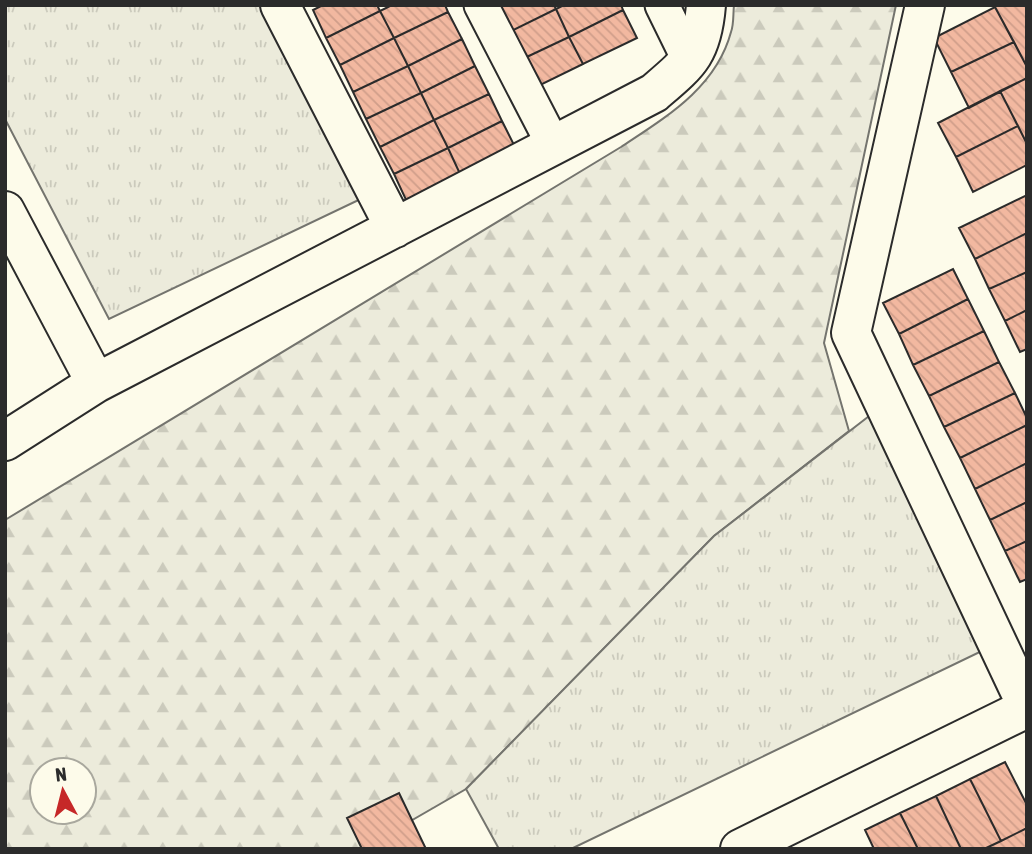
<svg xmlns="http://www.w3.org/2000/svg" width="1032" height="854" font-family="'Asap Condensed',sans-serif">
<defs>
<pattern id="forest-firs" width="22" height="20" patternUnits="userSpaceOnUse" patternTransform="scale(1.75)"><rect width="22" height="20" fill="#ecebdb"/><path d="M5 1l3.5 6h-7zM16 11l3.5 6h-7z" fill="#cbcabc"/></pattern>
<pattern id="park-tufts" width="24" height="20" patternUnits="userSpaceOnUse" patternTransform="scale(1.75)"><rect width="24" height="20" fill="#ecebdb"/><path d="M3 7l-1-3M5 7V3M7 7l1-3M15 17l-1-3M17 17v-4M19 17l1-3" fill="none" stroke="#cbcabc"/></pattern>
<pattern id="building-back-hatch" width="6" height="6" patternUnits="userSpaceOnUse" patternTransform="scale(1.75)"><rect width="6" height="6" fill="#f2b8a0"/><path d="M-1 5l2 2M0 0l6 6M5-1l2 2" fill="none" stroke="#d09e8a"/></pattern>
</defs>
<rect width="100%" height="100%" fill="#fdfbea"/>
<path fill="url(#forest-firs)" stroke="#74746e" stroke-width="2" fill-rule="evenodd" d="M734,5H896L824,343L849,431L714,536L466,789L362,849H5V520L621,147C666,117 716,88 731,32C734,24 733,14 734,5ZM42,770H84V812H42Z"/>
<path fill="url(#park-tufts)" stroke="#74746e" stroke-width="2" d="M5,5H260L367,196L109,319L5,119Z
M873,413L986,649L571,849H499L466,789L714,536Z"/>
<path fill="url(#building-back-hatch)" stroke="#2b2b2b" stroke-width="2" d="M323,5H377L380,11L326,38L313,10Z
M392,5H445L448,12L394,38L380,11Z
M495,5H554L556,9L501,36Z
M564,5H621L623,10L569,37L556,9Z
M998,5H1027V67L995,7Z
M995,7L1014,42L951,72L934,38Z
M556,9L569,37L514,63L501,36Z
M623,10L637,38L583,64L569,37Z
M380,11L394,38L340,65L326,38Z
M448,12L462,39L408,66L394,38Z
M569,37L583,64L528,91L514,63Z
M394,38L408,66L353,92L340,65Z
M462,39L475,66L421,93L408,66Z
M1014,42L1027,67V78L969,108L951,72Z
M408,66L421,93L366,119L353,92Z
M475,66L489,94L434,120L421,93Z
M1027,78V144L1000,91Z
M1000,91L1018,126L956,157L938,123Z
M421,93L434,120L380,147L366,119Z
M489,94L502,121L448,148L434,120Z
M434,120L448,148L394,174L380,147Z
M502,121L516,149L461,176L448,148Z
M1018,126L1027,144V165L973,192L956,157Z
M448,148L461,176L407,202L394,174Z
M1027,195V233L975,259L959,228Z
M1027,233V272L989,289L975,259Z
M953,269L968,299L899,334L883,303Z
M1027,272V310L1005,321L989,289Z
M968,299L984,331L913,365L899,334Z
M1027,310V349L1020,352L1005,321Z
M984,331L999,362L929,396L913,365Z
M999,362L1015,393L944,427L929,396Z
M1015,393L1027,418V425L960,458L944,427Z
M1027,425V463L975,489L960,458Z
M1027,463V502L990,520L975,489Z
M1027,502V541L1005,551L990,520Z
M1027,541V579L1020,582L1005,551Z
M1005,762L1027,805V828L1001,841L970,779Z
M970,779L1001,841L984,849H961L936,796Z
M399,793L426,849H362L347,818Z
M936,796L961,849H918L900,813Z
M900,813L918,849H874L865,830Z
M1027,828V849H984L1001,841Z"/>
<g fill="none" stroke-linecap="round" stroke-linejoin="round">
<g stroke="#2b2b2b" stroke-width="37">
<path id="pedestrian" d="M481,5L554,146
M662,5L690,62"/>
</g>
<g stroke="#2b2b2b" stroke-width="42">
<path id="minor" d="M280,5L395,228
M925,5L851,333L1027,706
M5,211L96,383
M5,441L96,383L654,93C689,63 702,54 706,5
M740,849L1027,708"/>
</g>
<use href="#pedestrian" stroke="#fdfbea" stroke-width="33"/>
<use href="#minor" stroke="#fdfbea" stroke-width="38"/>
</g>
<rect width="1032" height="854" fill="none" stroke="#2b2b2b" stroke-width="14"/>
<g transform="translate(63 791) rotate(353)"><circle r="33" fill="#fdfbea" stroke="#a9a89e" stroke-width="2"/>
<path d="M0-5L12 26L0 18L-12 26Z" fill="#c62828"/>
<text y="-10" font-size="19" font-weight="bold" text-anchor="middle" fill="#2b2b2b">N</text>
</g>
</svg>
